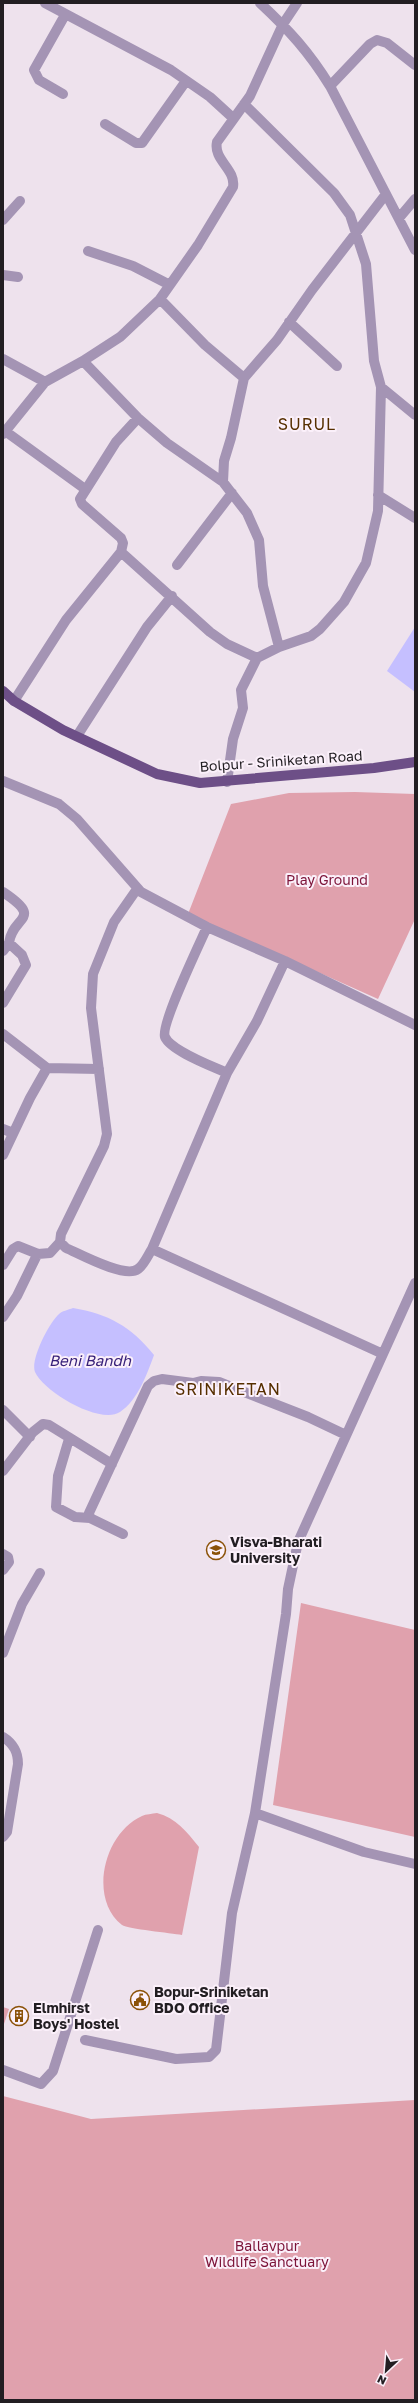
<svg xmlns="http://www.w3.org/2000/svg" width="418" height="2403" font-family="'Golos Text',sans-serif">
<rect width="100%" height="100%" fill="#eee2ed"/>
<path fill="#e0a1ad" d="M355,792L415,794V919L378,999L188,914L231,804L289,793Z
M301,1603L415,1630V1837L273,1805Z
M157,1813C176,1818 187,1832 199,1847L182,1935C171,1933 128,1929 122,1925C88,1898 104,1833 142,1816C146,1814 152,1814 157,1813Z
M3,2007L9,2009L3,2027Z
M3,2096L91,2119L415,2100V2400H3Z"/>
<path fill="#c5bfff" d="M415,627V692L387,671Z
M73,1308C108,1314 131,1326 154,1355C147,1374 138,1400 120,1412C100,1425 44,1392 35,1372C30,1360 49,1323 59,1314C62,1311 68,1310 73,1308Z"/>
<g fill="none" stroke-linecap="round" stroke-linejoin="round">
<path stroke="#a494b4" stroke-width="10" d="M45,3L171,70L210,97L233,118
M260,3C289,30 309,52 330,86L415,250
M330,86L370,44L377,40L387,43L415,65
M63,94L39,80L34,70L65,15
M244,104L334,193L350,215L366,264L374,361L381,387L415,415
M105,124L136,143H142L186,81
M399,218L415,199
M3,220L20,201
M88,251L133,266L170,285
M3,275L18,277
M160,299L205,345L244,378
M289,322L337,366
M3,359L45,382
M83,361L138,418L167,443L223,482
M5,431L85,489
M3,434L45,382L83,361L120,337L160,299L198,245L233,187C236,169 213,160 217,142L250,96L283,24L297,3
M378,495L415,518
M121,552L210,632L227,644L257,658
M177,565L232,493
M279,647L263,586L259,540L247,513L223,482L224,461L231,438L244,378L277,340L312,290L386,194
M14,701L66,620L121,552L123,543L121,538L82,504L80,499L116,442L138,418
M77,736L147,627L172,596
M3,781L59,804L77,819L141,892L207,927L285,961L415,1025
M227,782L233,739L243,708L241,690L257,658L279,647L311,636L320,629L344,602L366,563L378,511L381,387
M137,889L114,922L93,974L91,1008L107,1134L104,1146L61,1234L60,1242L66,1248C80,1254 125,1279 138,1269C144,1265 148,1255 152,1249L227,1073L257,1021L285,961
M3,892C45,920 12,916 9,943L22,955L26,965L3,1003
M207,927C200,943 160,1026 165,1037C171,1051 212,1066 227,1073
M3,951L9,943
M3,1034L47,1068
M3,1129L13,1133
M3,1155L30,1098L47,1068L99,1069
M152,1249L383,1354
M3,1265L13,1249L18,1246L38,1254
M3,1317L17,1296L36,1257L38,1254L50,1253L60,1242
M3,1410L30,1437
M69,1439L58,1476L56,1507L75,1517L90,1518
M3,1471L33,1432L43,1424L49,1425L112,1464
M123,1534L90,1518L89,1513L148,1386L154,1381L162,1379L193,1383L201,1381L219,1382L308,1417L346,1435
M3,1554L8,1557L9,1562L3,1570
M3,1653L22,1604L40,1573
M3,1737C14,1744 18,1752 18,1764L7,1832L3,1837
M255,1813L364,1852L415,1864
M85,2040L176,2059L209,2057L216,2050L232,1913L255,1813L286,1614L288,1589L298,1542L415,1283
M3,2070L41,2084L53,2071L98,1930"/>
<path stroke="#6d4f87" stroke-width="10" d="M3,691L14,701L63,730L157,774L200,783L374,768L415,762"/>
</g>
<defs>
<g id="university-ring" transform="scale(1)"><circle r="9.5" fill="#fbf0fa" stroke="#8b5208" stroke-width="1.5"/><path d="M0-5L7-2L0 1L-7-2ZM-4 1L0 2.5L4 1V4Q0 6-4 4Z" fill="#8b5208"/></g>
<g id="civic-ring" transform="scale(1)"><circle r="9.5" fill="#fbf0fa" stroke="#8b5208" stroke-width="1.5"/><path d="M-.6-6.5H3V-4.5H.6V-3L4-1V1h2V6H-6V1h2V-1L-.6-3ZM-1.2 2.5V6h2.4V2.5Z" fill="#8b5208"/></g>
<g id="building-ring" transform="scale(1)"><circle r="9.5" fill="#fbf0fa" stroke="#8b5208" stroke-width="1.5"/><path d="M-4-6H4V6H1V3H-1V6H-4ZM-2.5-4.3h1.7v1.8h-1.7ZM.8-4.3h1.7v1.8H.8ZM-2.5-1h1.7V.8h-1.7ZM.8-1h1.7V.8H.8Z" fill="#8b5208"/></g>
</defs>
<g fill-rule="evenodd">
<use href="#university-ring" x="216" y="1550"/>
<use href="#civic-ring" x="140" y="2000"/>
<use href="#building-ring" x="19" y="2016"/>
</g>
<g text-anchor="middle" stroke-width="4" stroke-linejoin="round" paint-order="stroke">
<g font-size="14" fill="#221e22" stroke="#fbf0fa">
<text transform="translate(281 761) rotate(-4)" y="5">Bolpur - Sriniketan Road</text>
</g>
<g font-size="14" fill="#7c1338" stroke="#fbf0fa">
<text x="327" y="885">Play Ground</text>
<text x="267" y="2251">Ballavpur<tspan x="267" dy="16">Wildlife Sanctuary</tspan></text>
</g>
<g font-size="14" font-weight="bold" fill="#221e22" stroke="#fbf0fa" text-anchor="start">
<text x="230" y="1547">Visva-Bharati<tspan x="230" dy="16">University</tspan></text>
<text x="154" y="1997">Bopur-Sriniketan<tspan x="154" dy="16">BDO Office</tspan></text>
<text x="33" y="2013">Elmhirst<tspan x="33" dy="16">Boys' Hostel</tspan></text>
</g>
<g font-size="15" font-style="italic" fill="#382179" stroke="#fbf0fa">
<text x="90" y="1366">Beni Bandh</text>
</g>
<g font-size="16" letter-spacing="1" fill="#562f00" stroke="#fbf0fa">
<text x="307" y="430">SURUL</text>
<text x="228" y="1395">SRINIKETAN</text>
</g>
</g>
<rect width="418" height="2403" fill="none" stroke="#221e22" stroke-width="8"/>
<g transform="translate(386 2371) rotate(206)" stroke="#fbf0fa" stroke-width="3" paint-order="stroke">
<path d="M0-3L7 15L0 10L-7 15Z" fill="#221e22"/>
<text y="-6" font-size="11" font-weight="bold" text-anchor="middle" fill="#221e22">N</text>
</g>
</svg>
